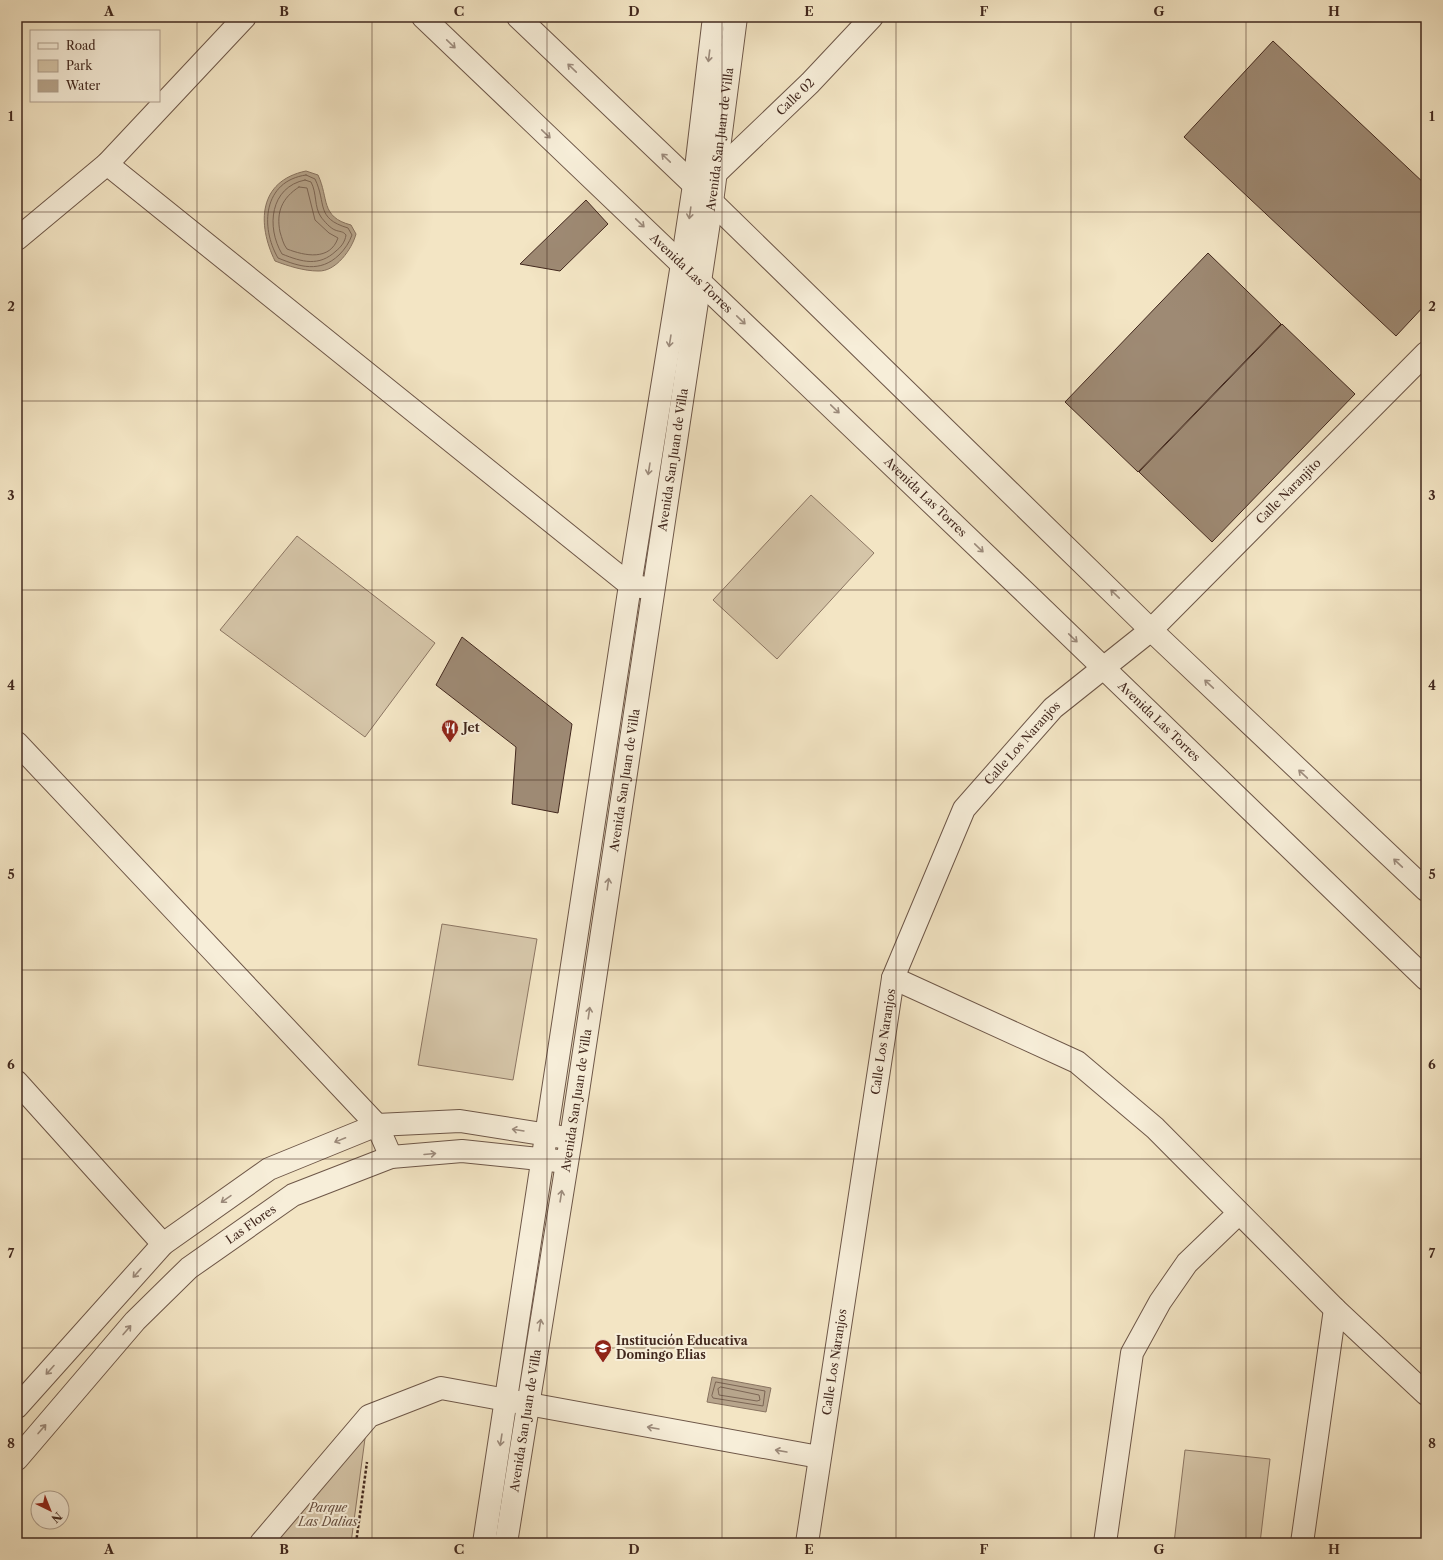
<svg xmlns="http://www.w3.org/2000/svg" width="1443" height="1560" font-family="'Libre Caslon Text',serif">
<rect width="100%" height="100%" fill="#f3e5c4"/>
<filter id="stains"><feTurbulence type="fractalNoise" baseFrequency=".005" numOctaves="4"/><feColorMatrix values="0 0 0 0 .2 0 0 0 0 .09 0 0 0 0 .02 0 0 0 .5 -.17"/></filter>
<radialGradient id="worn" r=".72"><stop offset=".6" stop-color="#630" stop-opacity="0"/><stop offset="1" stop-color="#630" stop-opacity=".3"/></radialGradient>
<path fill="#d5c5a8" stroke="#8c7663" d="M811,495L874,553L777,659L713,600Z
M297,536L435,643L365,737L220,630Z
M442,924L537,939L513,1080L418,1065Z
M366,1431L351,1543H270Z
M1185,1450L1270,1459L1260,1543H1174Z"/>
<path fill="#b7a58c" stroke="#887360" d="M306,171L318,175C329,198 320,217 351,225L356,234C352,249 336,272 318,271C304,271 288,266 275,261C257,224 258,181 306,171Z
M712,1377L771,1388L766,1412L707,1402Z"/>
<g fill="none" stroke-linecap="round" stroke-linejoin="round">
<path stroke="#7c6655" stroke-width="1" d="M306,175L315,179C327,204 315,218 348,228L352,235C349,243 345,249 339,255C320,273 300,267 278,258C260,227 263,181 306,175Z
M305,180L311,182C317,193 314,207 321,217C324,221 330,228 335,230C340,232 343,231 346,235C345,242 341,247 336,251C319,267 302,262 282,254C266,227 270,187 305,180Z
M299,187L307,188L315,220L329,233L338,238C330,261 305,256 287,249C283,244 282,238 280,232C276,212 282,198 299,187Z
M716,1382L765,1391L763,1406L713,1398L712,1396Z
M721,1387L759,1395L760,1400L757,1401L719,1395L718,1389Z"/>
</g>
<path fill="#9e8a74" stroke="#42281e" d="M1273,41L1426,185V304L1396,336L1184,137Z
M586,200L608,224L560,271L520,264Z
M1208,253L1281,324L1138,472L1065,402Z
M1282,324L1355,394L1212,542L1139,472Z
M462,637L572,724L558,813L512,804L516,747L436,685Z"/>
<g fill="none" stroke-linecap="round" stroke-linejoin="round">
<g stroke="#6e5748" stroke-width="24">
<g id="minor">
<path id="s1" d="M423,17L1032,599L1426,979"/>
<path d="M518,17L712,202L1151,630L1426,890"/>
<path d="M107,164L630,585L641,587"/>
<path id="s2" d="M716,173L810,83L872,17"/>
<path d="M17,239L107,164L245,17"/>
<path d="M17,743L377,1125L391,1157"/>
<path d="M893,978L1077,1062L1155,1128L1335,1309L1426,1394"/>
<path d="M17,1082L163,1244"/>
<path d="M17,1407L163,1244L269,1169L377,1125L460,1121L561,1137"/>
<path id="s3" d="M17,1459L135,1321L189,1268L293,1195L391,1157L462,1151L558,1161"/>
<path d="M261,1543L369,1416L441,1388L819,1457"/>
<path d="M484,1543L630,585L682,264L694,185L714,17"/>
<path id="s4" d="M506,1543L571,1138L712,202L736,17"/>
<path id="s5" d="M807,1543L893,978L964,809L1053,708L1151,630L1426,353"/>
<path d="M1105,1543L1132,1353L1160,1302L1187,1263L1239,1213"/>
<path d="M1302,1543L1335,1309"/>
</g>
</g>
<path stroke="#42281e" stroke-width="2.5" stroke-dasharray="3 2" stroke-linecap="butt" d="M356,1543L367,1462"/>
<use href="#minor" stroke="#f7eed9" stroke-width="22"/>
</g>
<defs><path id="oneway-shaft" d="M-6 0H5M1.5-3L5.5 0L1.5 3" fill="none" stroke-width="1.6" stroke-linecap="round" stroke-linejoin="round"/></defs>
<g stroke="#9c8b7c">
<use href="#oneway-shaft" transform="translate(451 44) rotate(44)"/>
<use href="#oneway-shaft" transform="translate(709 56) rotate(97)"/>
<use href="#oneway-shaft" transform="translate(572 68) rotate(-136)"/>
<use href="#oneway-shaft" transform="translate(546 134) rotate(44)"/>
<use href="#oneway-shaft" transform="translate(666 158) rotate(-136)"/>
<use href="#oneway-shaft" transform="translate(690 213) rotate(98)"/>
<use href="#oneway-shaft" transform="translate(640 223) rotate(44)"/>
<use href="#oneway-shaft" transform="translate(741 320) rotate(44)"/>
<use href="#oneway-shaft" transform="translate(670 341) rotate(99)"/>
<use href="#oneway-shaft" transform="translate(835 409) rotate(44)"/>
<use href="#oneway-shaft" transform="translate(649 469) rotate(99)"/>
<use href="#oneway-shaft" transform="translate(979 548) rotate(44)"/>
<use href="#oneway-shaft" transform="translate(1115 594) rotate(-136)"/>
<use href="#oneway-shaft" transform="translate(1073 638) rotate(44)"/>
<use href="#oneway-shaft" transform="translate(1209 684) rotate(-137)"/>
<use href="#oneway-shaft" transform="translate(1303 774) rotate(-137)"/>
<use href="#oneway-shaft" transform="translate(1398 863) rotate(-137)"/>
<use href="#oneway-shaft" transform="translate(608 884) rotate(-82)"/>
<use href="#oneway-shaft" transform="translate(589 1013) rotate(-82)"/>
<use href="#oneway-shaft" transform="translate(518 1130) rotate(-171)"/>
<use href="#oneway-shaft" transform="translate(340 1140) rotate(158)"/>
<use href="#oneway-shaft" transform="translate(430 1154) rotate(-5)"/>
<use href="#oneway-shaft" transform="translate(561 1196) rotate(-81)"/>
<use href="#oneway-shaft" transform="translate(226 1199) rotate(145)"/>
<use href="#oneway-shaft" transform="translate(137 1273) rotate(132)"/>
<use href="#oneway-shaft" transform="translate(540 1325) rotate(-81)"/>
<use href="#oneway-shaft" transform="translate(127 1330) rotate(-49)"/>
<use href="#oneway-shaft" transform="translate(50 1370) rotate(132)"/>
<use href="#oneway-shaft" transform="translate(653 1428) rotate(-170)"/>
<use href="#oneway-shaft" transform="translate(42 1429) rotate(-49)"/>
<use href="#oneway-shaft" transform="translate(501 1440) rotate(99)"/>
<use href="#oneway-shaft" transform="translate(781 1451) rotate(-170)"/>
</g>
<path fill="none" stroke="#42281e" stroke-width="1" stroke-opacity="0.55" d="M197,17V1543M372,17V1543M547,17V1543M722,17V1543M896,17V1543M1071,17V1543M1246,17V1543M17,212H1426M17,401H1426M17,590H1426M17,780H1426M17,970H1426M17,1159H1426M17,1348H1426"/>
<defs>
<g id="restaurant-pin" transform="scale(0.9)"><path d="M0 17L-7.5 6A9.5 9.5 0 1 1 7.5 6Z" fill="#8f2418" stroke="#f7eed9"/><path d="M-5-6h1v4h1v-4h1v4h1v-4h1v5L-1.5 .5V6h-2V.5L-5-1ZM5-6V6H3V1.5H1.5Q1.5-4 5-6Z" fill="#fff"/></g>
<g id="school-pin" transform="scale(0.9)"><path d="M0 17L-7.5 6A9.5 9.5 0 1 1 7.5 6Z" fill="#8f2418" stroke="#f7eed9"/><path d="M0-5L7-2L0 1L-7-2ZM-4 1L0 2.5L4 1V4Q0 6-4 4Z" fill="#fff"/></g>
</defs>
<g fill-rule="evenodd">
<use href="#restaurant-pin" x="450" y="728"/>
<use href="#school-pin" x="603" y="1348"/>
</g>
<g text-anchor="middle" stroke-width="4" stroke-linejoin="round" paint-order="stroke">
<g font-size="12" fill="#42281e" stroke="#f7eed9">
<text dy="4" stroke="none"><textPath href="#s2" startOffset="110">Calle 02</textPath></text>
<text dy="4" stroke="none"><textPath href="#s4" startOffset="1420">Avenida San Juan de Villa</textPath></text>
<text dy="4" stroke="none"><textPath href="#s1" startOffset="371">Avenida Las Torres</textPath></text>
<text dy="4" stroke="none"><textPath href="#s4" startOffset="1096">Avenida San Juan de Villa</textPath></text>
<text dy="4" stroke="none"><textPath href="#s5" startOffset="1210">Calle Naranjito</textPath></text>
<text dy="4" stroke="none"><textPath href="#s1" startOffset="695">Avenida Las Torres</textPath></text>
<text dy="4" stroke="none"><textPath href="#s1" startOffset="1019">Avenida Las Torres</textPath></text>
<text dy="4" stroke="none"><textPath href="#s5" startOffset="843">Calle Los Naranjos</textPath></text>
<text dy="4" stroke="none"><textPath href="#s4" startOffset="772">Avenida San Juan de Villa</textPath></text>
<text dy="4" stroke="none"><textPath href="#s5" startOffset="507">Calle Los Naranjos</textPath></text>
<text dy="4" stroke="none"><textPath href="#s4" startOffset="448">Avenida San Juan de Villa</textPath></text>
<text dy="4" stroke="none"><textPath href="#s3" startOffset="333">Las Flores</textPath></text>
<text dy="4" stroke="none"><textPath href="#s5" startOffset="183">Calle Los Naranjos</textPath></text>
<text dy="4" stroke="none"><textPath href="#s4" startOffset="124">Avenida San Juan de Villa</textPath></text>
</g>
<g font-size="12" font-weight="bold" fill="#42281e" stroke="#f7eed9" text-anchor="start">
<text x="463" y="732">Jet</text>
<text x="616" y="1345">Institución Educativa<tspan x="616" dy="14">Domingo Elias</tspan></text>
</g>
<g font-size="12" font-style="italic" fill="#674f40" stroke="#f7eed9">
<text x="328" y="1512">Parque<tspan x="328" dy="14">Las Dalias</tspan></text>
</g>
</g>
<rect width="1443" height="1560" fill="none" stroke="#f3e5c4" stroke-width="44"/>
<rect x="30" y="30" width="130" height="72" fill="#f7eed9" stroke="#af9f8e"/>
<rect x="38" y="43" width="20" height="6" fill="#f7eed9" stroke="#af9f8e"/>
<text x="66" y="50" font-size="12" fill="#42281e">Road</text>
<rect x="38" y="60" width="20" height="12" fill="#d5c5a8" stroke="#af9f8e"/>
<text x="66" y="70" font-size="12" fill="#42281e">Park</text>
<rect x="38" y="80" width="20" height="12" fill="#b7a58c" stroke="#af9f8e"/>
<text x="66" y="90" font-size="12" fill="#42281e">Water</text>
<g transform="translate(50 1510) rotate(137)"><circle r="19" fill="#f7eed9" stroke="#af9f8e"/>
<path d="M0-3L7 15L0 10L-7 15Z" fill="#8f2418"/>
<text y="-6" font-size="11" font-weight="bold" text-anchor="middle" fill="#42281e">N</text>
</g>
<rect x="22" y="22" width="1399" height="1516" fill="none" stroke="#42281e" stroke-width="1.5"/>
<g font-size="13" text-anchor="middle" font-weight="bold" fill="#42281e">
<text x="109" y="16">A</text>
<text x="284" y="16">B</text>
<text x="459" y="16">C</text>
<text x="634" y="16">D</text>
<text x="809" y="16">E</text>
<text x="984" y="16">F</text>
<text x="1159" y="16">G</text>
<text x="1334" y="16">H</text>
<text x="11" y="121">1</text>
<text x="1432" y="121">1</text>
<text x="11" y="311">2</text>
<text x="1432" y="311">2</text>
<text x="11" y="500">3</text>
<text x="1432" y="500">3</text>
<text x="11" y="690">4</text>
<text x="1432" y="690">4</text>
<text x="11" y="879">5</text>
<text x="1432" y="879">5</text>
<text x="11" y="1069">6</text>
<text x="1432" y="1069">6</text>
<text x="11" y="1258">7</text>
<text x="1432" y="1258">7</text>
<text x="11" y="1448">8</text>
<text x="1432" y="1448">8</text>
<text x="109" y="1554">A</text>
<text x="284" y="1554">B</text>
<text x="459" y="1554">C</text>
<text x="634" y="1554">D</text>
<text x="809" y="1554">E</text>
<text x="984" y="1554">F</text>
<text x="1159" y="1554">G</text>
<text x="1334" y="1554">H</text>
</g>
<rect width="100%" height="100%" filter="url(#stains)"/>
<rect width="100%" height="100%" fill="url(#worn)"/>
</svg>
